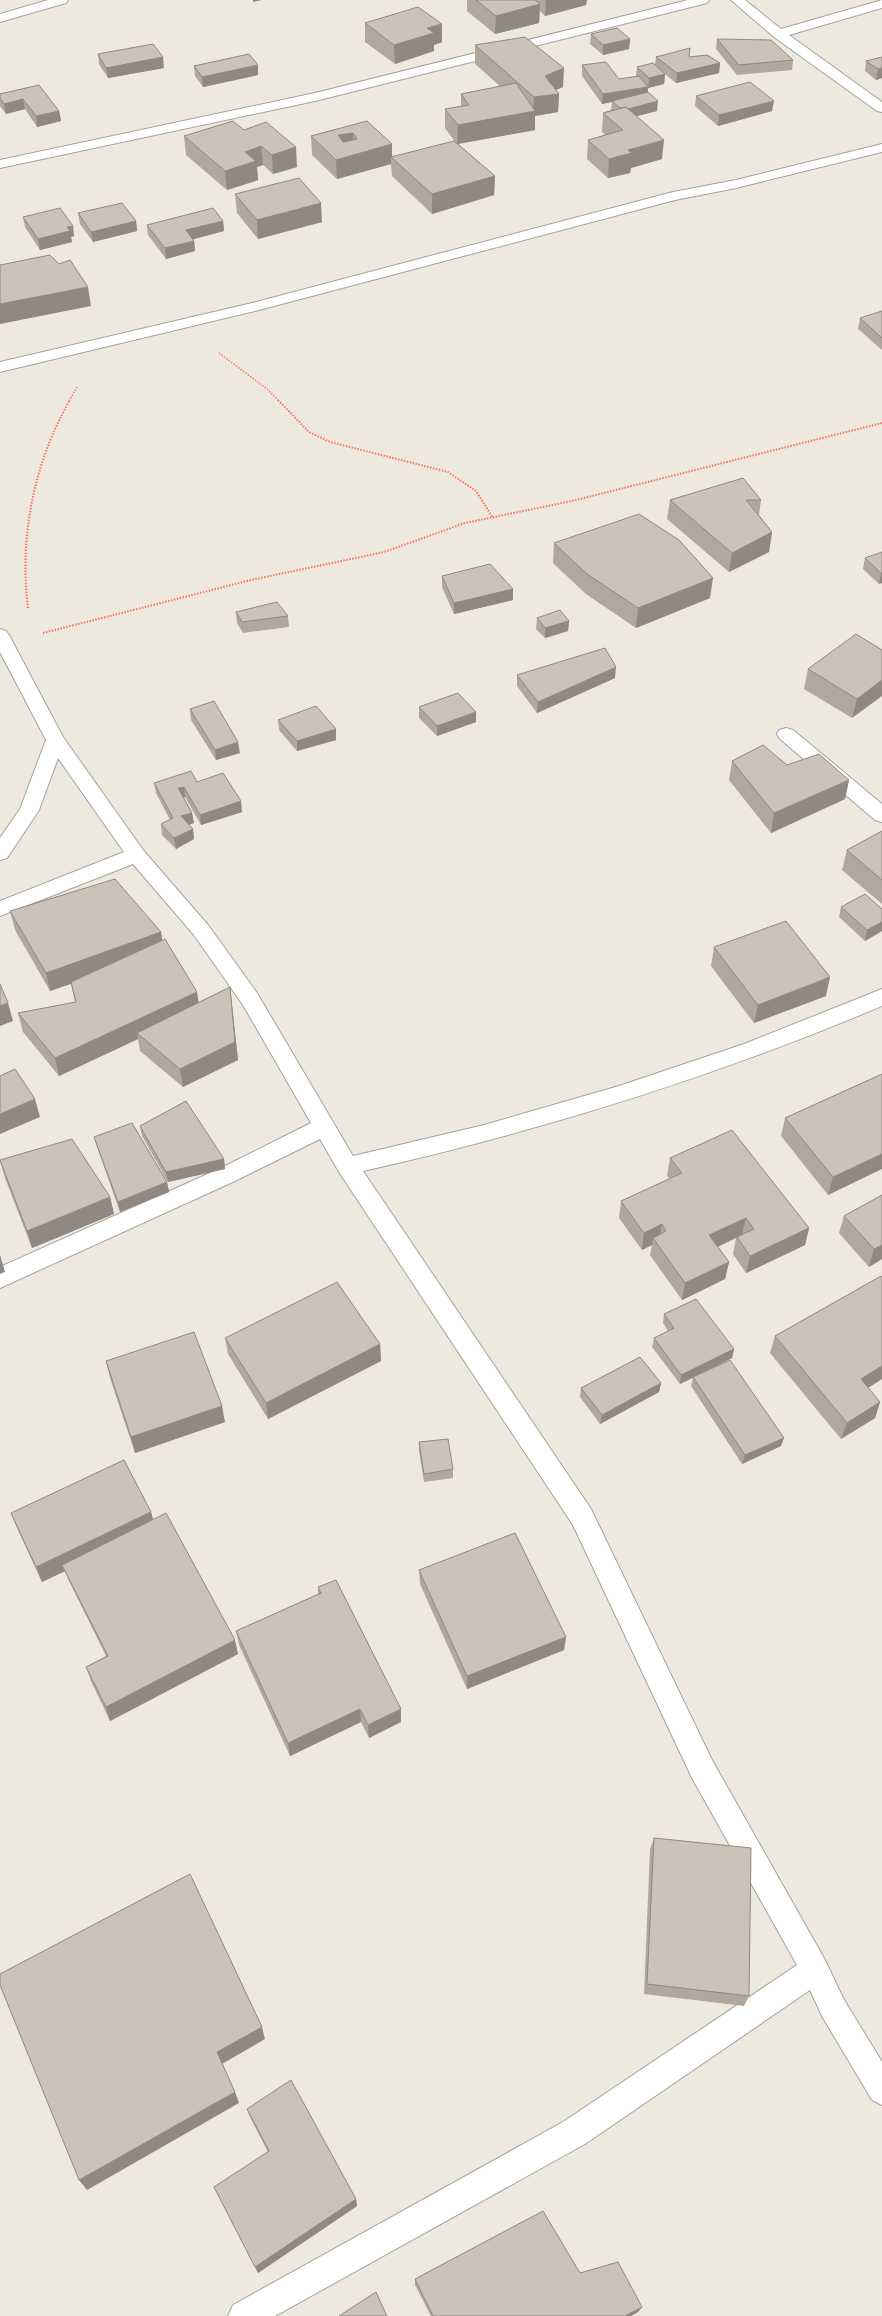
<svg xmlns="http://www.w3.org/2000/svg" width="882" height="2316" font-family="Signika,sans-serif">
<rect width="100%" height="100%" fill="#eee9df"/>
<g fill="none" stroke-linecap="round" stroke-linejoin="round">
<g stroke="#a2a2a2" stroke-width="2">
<path id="street" d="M48,0H68L66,3L0,22V14Z
M688,0H709L707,3L315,101L0,168V160L315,93Z
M731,0H745L781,29L882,0V8L789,35L882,102V112L877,111L774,37Z
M882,144V152L736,188L675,200L259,310L0,372V362L248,304L673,192L736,180Z
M0,629L6,631L9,635L63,737L143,850L208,925L257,993L353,1156L484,1125L619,1086L744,1044L882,989V1006C714,1077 541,1131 363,1171L591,1509L712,1760L825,1960L843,1998L882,2062V2105L872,2100L823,2018L810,1990L585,2144L275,2316H228L233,2305L563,2122L797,1965L692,1778L573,1525L339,1172L320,1139L235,1181L0,1288V1267L219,1169L311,1123L243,1005L194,935L133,864L0,916V901L124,852L58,758L39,810L7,858L0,860V838L20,809L46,740L0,652Z
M786,728L793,730L882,804V822L875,820L779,738L777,734L779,730Z"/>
</g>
<path stroke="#ff725e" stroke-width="1.5" stroke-dasharray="1.5 1.5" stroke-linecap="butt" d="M219,353L267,389L279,401
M69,401L77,387"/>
<path stroke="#ff725e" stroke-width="2" stroke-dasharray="1.5 1.5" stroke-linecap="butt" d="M278,400L309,432L330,442L448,472L476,491L493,518
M28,608C19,537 34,462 70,400
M43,633L251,580L384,552L465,523L572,501L882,423"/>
<use href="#street" fill="#fff" fill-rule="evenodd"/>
</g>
<path fill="#b0a79e" d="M467,0H587L586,5L545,16L540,11L539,23L495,34L467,11Z
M365,23L442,42L434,45V51L395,64L365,42Z
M591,34L630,39L629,49L603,55L590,44Z
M717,39L793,60L792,70L737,75L716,49Z
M475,45L563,87L556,90L559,94L558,112L535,116V130L458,144L495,176L494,195L432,214L392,176L391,164L337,179L312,155L311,136L339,128L392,144V157L456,143L445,128V109L461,106V94L500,86L475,64Z
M98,54L164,68L108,78L99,64Z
M656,57H689L720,63L719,73L676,83L665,74L664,84L648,88V92L657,111L637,116L662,159L631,168L630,173L608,178L587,159L588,140L605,135L602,132L603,113L611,110L612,102L602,104L582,76V65L619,79L636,76L637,67L655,65Z
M882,57V78L876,80L865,71L866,61Z
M258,65V75L203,87L195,76L194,66Z
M39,85L59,111L61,121L37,127L25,109L6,114L0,106V94Z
M696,96L772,111L718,126L695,106Z
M244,130L297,167L273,174L263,165L257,167L258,180L227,190L186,155L184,136Z
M235,194L322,222L258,239L237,213Z
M78,213L136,221L137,231L93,242L80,224Z
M23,217L73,226L74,236L71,237L72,242L40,250L25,227Z
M223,221L224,231L193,239L194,241L195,251L166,259L148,235L147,225Z
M882,311V350L858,329L860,318Z
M670,500H761L759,515L772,532L769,552L729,572L667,519Z
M554,543L710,598L636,628L586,594L553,563Z
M882,552V583L879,584L863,569L865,558Z
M442,576L513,589V600L454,614L442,587Z
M236,612L288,616L289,627L243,633L237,623Z
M537,618L569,621L568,631L545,638L536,629Z
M882,650L852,718L804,689L808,669Z
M517,675L615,678L537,713L517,686Z
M419,707L476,722L437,736L419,718Z
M190,709L240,753L216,760L191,720Z
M278,720L336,740L297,751L279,730Z
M732,761L787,765L849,780L845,799L771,833L729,780Z
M197,782L242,812L201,825L185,797L184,798L192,813L194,823L189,825L193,829L194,839L176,849L162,835L161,824L170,820L156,793L154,783Z
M882,831V904L842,870L847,850Z
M841,907L882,909V931L865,941L839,917Z
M10,911L161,932L162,941L197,992L198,1003L230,987L238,1060L183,1087L140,1051L138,1039L59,1076L23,1032L18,1013L75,1002L71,984L50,991L15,930Z
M714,947L826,996L754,1023L711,966Z
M882,1074L828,1195L781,1136L785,1118Z
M140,1126L224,1159L225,1169L168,1182L142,1136Z
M94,1137L167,1182L169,1192L120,1212L97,1147Z
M670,1158L809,1228L805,1245L746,1273L733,1254L736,1238L718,1247L729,1262L725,1279L682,1300L650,1255L652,1245L642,1250L619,1218L621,1201L670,1179L667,1176Z
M0,1161L110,1197L114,1214L32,1248L5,1178Z
M882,1195V1259L869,1267L839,1233L844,1216Z
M882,1277V1379L868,1388L880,1402L875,1418L841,1439L770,1353L775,1336Z
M664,1314L734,1349L732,1358L709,1369L781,1446L742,1464L691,1386L693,1378L680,1384L652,1347L654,1338L668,1331L663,1323Z
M225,1338L380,1344L381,1361L268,1419L228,1354Z
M106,1361L225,1422L135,1453L110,1378Z
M661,1383L659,1392L600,1424L580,1397L581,1388Z
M419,1442L453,1469V1478L424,1482L419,1451Z
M151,1512L153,1519L238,1654L110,1721L91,1681L86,1667L106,1656L68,1579L65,1571L42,1582L17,1528L11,1513Z
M419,1570L566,1637L564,1650L467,1689L420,1584Z
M318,1587L401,1722L369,1738L361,1722L290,1756L239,1645L236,1631L318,1594Z
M654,1838L749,1996L744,2006L644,1994L650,1849Z
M247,2109L356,2199L357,2206L258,2273L268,2152L250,2117Z
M580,2273L642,2307L638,2312L631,2316H431L415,2285V2279Z"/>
<path fill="#908881" d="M253,0H262L253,2Z
M546,0H587L586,5L545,16Z
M540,4L539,23L495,34L496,16Z
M442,24V42L434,45V51L395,64L394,45L427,28Z
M630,39L629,49L603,55V45Z
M163,57L164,68L108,78L106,68Z
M720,63L719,73L676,83L677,73Z
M258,65V75L203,87L202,77Z
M564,68L563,87L544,95L545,76Z
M882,68V78L876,80L878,69Z
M665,74L664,84L648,88L649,78Z
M648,87L647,97L612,101V102L602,104L603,94Z
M559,94L558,112L535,116V130L457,144L458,125L533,111L534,97Z
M23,99L25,109L6,114L4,104Z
M658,101L657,111L621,120L622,110Z
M774,101L772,111L718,126L719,115Z
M59,111L61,121L37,127L36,116Z
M353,133L354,152L339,154L338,135Z
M664,140L662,159L631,168L630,173L608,178L609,159L628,150Z
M392,144V158L391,157V164L337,179L336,160Z
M261,146L263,165L257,167L258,180L227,190L225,171L245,152Z
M296,147L297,167L273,174L272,155Z
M495,176L494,195L432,214V194Z
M321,203L322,222L258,239L257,220Z
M136,221L137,231L93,242L91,232Z
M223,221L224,231L187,241L186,230Z
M73,226L74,236L71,237L72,242L40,250L38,239L67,227Z
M194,241L195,251L166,259L165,248Z
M88,287L91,306L0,324V304Z
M772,532L769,552L729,572L732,553Z
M881,573H882V583L879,584Z
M713,578L710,598L636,628L638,608Z
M513,589V600L454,614V603Z
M569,621L568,631L545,638V628Z
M616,667L615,678L537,713L538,702Z
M882,680V696L852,718L857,699Z
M476,712V722L437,736V726Z
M336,729V740L297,751V741Z
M238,742L240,753L216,760L215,750Z
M849,780L845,799L771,833L774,813Z
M184,787L185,797L180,799L178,788Z
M241,801L242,812L201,825L200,815Z
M192,813L194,823L182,827L181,816Z
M193,829L194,839L176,849L174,838Z
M882,922V931L865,941L867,930Z
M161,932L164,951L50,991L46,973Z
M830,977L826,996L754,1023L758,1005Z
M230,987L238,1060L183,1087L180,1069Z
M197,992L200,1011L137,1033L138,1039L59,1076L55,1058Z
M8,1003L13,1021L0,1026V1006Z
M35,1099L40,1117L0,1134V1114Z
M882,1154V1169L828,1195L833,1177Z
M224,1159L225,1169L168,1182L166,1172Z
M167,1182L169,1192L120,1212L118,1202Z
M110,1197L114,1214L32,1248L27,1231Z
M746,1218L742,1235L706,1252L709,1235Z
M662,1224L659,1242L653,1238L652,1245L642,1250L644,1233Z
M809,1228L805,1245L746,1273L750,1256Z
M882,1245V1259L869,1267L874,1249Z
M0,1255L5,1272L0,1274Z
M729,1262L725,1279L682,1300L685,1283Z
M380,1344L381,1361L268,1419L266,1403Z
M734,1349L732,1358L680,1384L681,1375Z
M882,1366V1379L856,1395L861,1379Z
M661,1383L659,1392L600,1424L602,1415Z
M880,1402L875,1418L841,1439L847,1423Z
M222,1406L225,1422L135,1453L131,1437Z
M784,1438L781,1446L742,1464L745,1455Z
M151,1512L155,1527L62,1565L65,1571L42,1582L36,1567Z
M566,1637L564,1650L467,1689V1676Z
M235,1640L238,1654L110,1721L106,1707Z
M360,1709L361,1722L290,1756L288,1743Z
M401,1709V1722L369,1738L368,1725Z
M262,2027L265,2039L222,2064L217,2052Z
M235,2092L239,2103L87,2190L79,2180Z
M356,2199L357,2206L258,2273L255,2267Z
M642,2307L638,2312L631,2316H625Z"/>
<path fill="#cdc2b8" stroke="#908881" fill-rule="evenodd" d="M476,0H535L540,4L496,16Z
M418,7L442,24L427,28L434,33L394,45L365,23Z
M617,28L630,39L603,45L591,34Z
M525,37L564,68L545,76L559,94L534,97L475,45Z
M717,39L771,40L793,60L739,65Z
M153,44L163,57L106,68L98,54Z
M690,48L689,57L707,55L720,63L677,73L656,57Z
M249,54L258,65L202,77L194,66Z
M882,57V68L878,69L866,61Z
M606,62L619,79L639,76L648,87L603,94L582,65Z
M653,63L665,74L649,78L637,67Z
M750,82L774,101L719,115L696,96Z
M516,83L535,111L458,125L445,109L469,105L461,94Z
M39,85L59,111L36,116L23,99L4,104L0,98V94Z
M648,92L658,101L628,109L626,107L620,108L612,101Z
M626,107L664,140L628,150L632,153L609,159L588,140L623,130L603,113Z
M233,121L244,130L266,122L296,147L272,155L261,146L245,152L256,161L225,171L184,136Z
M367,121L392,144L336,160L311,136ZM353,133L357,139L343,142L338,135Z
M454,141L495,176L432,194L391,157Z
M299,178L321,203L257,220L235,194Z
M122,203L136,221L91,232L78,213Z
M60,208L73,226L67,227L70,231L38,239L23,217Z
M213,208L223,221L186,230L194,241L165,248L147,225Z
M50,255L59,264L70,260L88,287L0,304V265Z
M882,311V338L860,318Z
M743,478L761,500H746L772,532L732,553L670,500Z
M639,514L679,540L713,578L638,608L587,574L554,543Z
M882,552V573H881L865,558Z
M490,564L513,589L454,603L442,576Z
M277,602L288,616L242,622L236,612Z
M560,610L569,621L545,628L537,618Z
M856,634L882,650V680L857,699L808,669Z
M605,648L616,667L538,702L517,675Z
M458,693L476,712L437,726L419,707Z
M214,701L238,742L215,750L190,709Z
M316,706L336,729L297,741L278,720Z
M763,745L787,765L819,754L849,780L774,813L732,761Z
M191,771L197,782L223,773L241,801L200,815L184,787L178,788L192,813L181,816L193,829L174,838L161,824L173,818L154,783Z
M882,831V880L847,850Z
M115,879L161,932L46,973L10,911Z
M865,894L882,909V922L867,930L841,907Z
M786,921L830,977L758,1005L714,947Z
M165,939L197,992L55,1058L18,1013L76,1002L71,982Z
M0,984L8,1003L0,1006Z
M230,987L235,1042L180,1069L137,1033Z
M15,1069L35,1099L0,1114V1076Z
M882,1074V1154L833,1177L785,1118Z
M186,1101L224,1159L166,1172L140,1126Z
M132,1123L167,1182L118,1202L94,1137Z
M732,1130L809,1228L750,1256L737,1237L754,1229L746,1218L709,1235L729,1262L685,1283L653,1238L666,1231L662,1224L644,1233L621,1201L682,1173L670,1158Z
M72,1139L110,1197L27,1231L0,1160Z
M882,1195V1245L874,1249L844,1216Z
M881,1276L882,1277V1366L861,1379L880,1402L847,1423L775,1336Z
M337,1282L380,1344L266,1403L225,1338Z
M696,1299L734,1349L681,1375L654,1338L674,1328L664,1314Z
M194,1332L222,1406L131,1437L106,1361Z
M640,1357L661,1383L602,1415L581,1388Z
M730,1360L784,1438L745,1455L693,1377Z
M448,1439L453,1469L424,1474L419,1442Z
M124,1460L151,1512L36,1567L11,1513Z
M166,1513L235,1640L106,1707L86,1667L108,1656L62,1565Z
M515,1533L566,1637L467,1676L419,1570Z
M336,1580L401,1709L368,1725L360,1709L288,1743L236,1631L321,1593L318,1587Z
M654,1838L751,1848L749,1996L647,1984Z
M190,1874L262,2027L217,2052L235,2092L79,2180L0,1985V1974Z
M291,2080L356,2199L255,2267L214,2187L269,2151L247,2109Z
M543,2211L580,2273L618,2262L642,2307L625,2316H433L415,2279Z
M376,2292L387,2316H339Z"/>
</svg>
